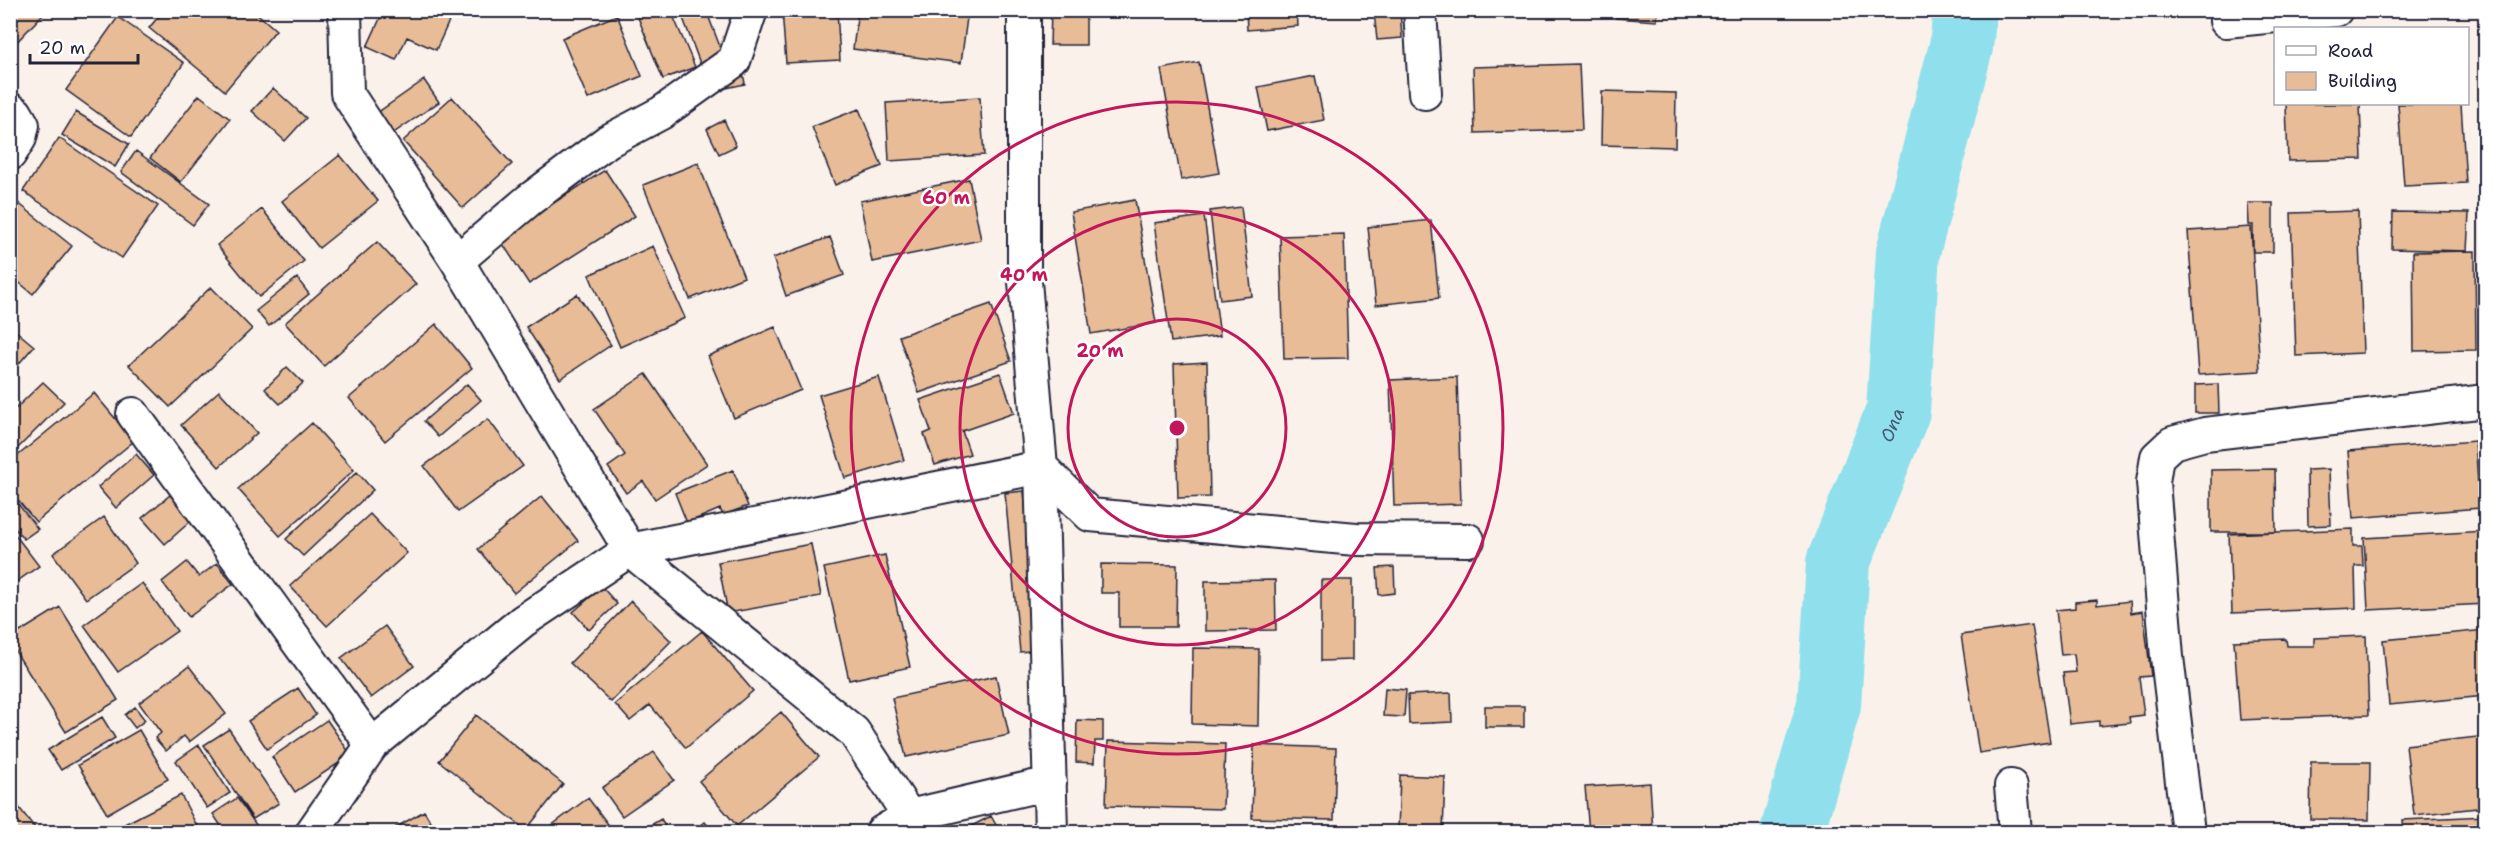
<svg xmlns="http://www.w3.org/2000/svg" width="2496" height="843" font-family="'Shantell Sans',sans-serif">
<rect width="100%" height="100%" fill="#faf2ea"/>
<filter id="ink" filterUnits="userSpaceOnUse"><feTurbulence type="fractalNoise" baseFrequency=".0167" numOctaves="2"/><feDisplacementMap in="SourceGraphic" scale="12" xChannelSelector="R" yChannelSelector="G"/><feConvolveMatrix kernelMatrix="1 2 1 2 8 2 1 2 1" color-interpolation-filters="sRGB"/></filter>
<g filter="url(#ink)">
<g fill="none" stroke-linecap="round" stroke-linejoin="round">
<path stroke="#8fdfec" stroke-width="64" id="s1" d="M1792,832L1829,705L1838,563L1898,411L1908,252L1961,47L1965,10"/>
</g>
<path fill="#e7bc97" stroke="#22223b" stroke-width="1.5" d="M10,10H47L10,49Z
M164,10H253L276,30L225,91L149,28Z
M384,10H454L436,50L407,37L396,60L367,47Z
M635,10H692L674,18L695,67L663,79Z
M702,10H706L724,57L701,66L683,18Z
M782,10H837L840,60L786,63Z
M858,10H968L961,63L853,49Z
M1051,10H1086V45H1050Z
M1246,10H1297L1298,26L1247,30Z
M1400,10L1402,38L1377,40L1374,12Z
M1658,10L1657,21L1616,18V12L1598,11Z
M617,15L642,76L588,99L562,38Z
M118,17L184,63L131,137L66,90Z
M1199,62L1219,173L1181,180L1161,69Z
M1579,64L1582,130L1475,133L1473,67Z
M742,67L745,84L726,88L722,71Z
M1315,76L1324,120L1267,131L1258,87Z
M424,80L439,102L392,134L377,113Z
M273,88L306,118L285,141L252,111Z
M1602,91L1676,93L1675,147L1601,145Z
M199,95L230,119L181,182L150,158Z
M452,97L512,164L463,208L403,141Z
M980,97L984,155L889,161L886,103Z
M2286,104H2360L2362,159L2288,161Z
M2398,104H2461L2466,183L2404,186Z
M859,109L882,166L835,185L812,127Z
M76,112L129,144L115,167L62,135Z
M724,120L736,146L719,154L707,129Z
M59,138L158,206L122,258L23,191Z
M136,151L209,204L193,225L121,172Z
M340,155L378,201L319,248L282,201Z
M698,163L744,277L690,299L643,185Z
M605,170L635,216L529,284L499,238Z
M969,179L981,240L872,262L860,201Z
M1135,200L1156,323L1091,334L1071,212Z
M17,202L72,246L33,294L10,275V210Z
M2248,203H2273V252H2253V225H2249Z
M1241,207L1252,296L1220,300L1210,211Z
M262,209L304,261L259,297L217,245Z
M2358,211L2363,353L2296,356L2291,213Z
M2393,212L2469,213L2467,251L2392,249Z
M1204,216L1220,336L1171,342L1154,223Z
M1431,220L1439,298L1376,305L1368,227Z
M2251,227L2260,371L2198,375L2188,231Z
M1344,234L1348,358L1284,359L1280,236Z
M830,237L844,275L786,296L773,258Z
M377,242L416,284L324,366L285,323Z
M653,246L685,318L620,347L589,275Z
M2475,251L2476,350L2414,351L2413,252Z
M297,278L309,294L269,326L256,311Z
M211,287L252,329L170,407L129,365Z
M577,294L611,345L560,379L526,327Z
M991,304L1011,361L919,393L899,336Z
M436,324L472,368L385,441L349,398Z
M10,326L34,346L10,374Z
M775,327L801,390L734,418L708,356Z
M1207,362L1210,497L1178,498L1174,364Z
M287,367L303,383L280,404L265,389Z
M1000,373L1014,413L962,431L970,454L935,465L924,434L931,431L920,400Z
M646,374L707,464L655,499L643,481L626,493L608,467L625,455L594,409Z
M879,377L904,460L845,478L819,395Z
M1457,377L1461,504L1394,506L1390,380Z
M43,382L64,402L10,456V414Z
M467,384L481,400L438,437L424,421Z
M2218,384L2219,413H2195V385Z
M219,391L257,433L219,467L181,425Z
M94,393L134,441L36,522L10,491V462Z
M488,419L523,466L458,512L424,466Z
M312,423L354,470L280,536L238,489Z
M2475,441L2480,508L2353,518L2348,451Z
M136,454L154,475L116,508L98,487Z
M2275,469L2276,532H2211V470Z
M2329,469L2331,525L2308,526L2307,470Z
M733,470L748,506L723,515L720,509L687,523L675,493Z
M357,472L373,490L303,556L286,539Z
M1024,491L1040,650L1020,652L1005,493Z
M10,494L38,529L24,539L10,523Z
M170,495L192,520L165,544L142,518Z
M542,496L578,541L514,593L478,549Z
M370,514L407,553L327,626L290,586Z
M104,517L136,563L86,599L53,554Z
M10,528L39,566L10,586Z
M2353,529V546H2362L2363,566H2355L2356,608L2232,613L2229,534Z
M2486,531V604L2368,610L2364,538Z
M811,544L821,596L728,613L718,562Z
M885,555L910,667L849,680L824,568Z
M187,562L199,577L217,563L233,584L189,617L162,582Z
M1101,564L1177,565L1176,627H1119V593H1101Z
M1394,567L1395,593L1379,595L1377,568Z
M1275,580L1276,630L1205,631V581Z
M1321,580H1352V660L1321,661Z
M142,583L177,631L118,672L84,625Z
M602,587L617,604L589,630L573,612Z
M2097,600V605L2130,601L2131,613L2143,611L2151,676L2139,677L2144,715L2129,717L2130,723L2099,726V721L2070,724L2063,673L2076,672L2074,654L2061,655L2056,610L2075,608V602Z
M631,601L671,641L611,702L570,663Z
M60,607L118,700L66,732L10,643V638Z
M2032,625L2050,742L1979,753L1961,635Z
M385,626L414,666L371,698L341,658Z
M2486,630V696L2389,705L2383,640Z
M702,631L753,691L686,748L650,705L630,721L615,704Z
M2366,636L2369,715L2240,720L2234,641L2286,639L2287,646H2314V638Z
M1193,648L1259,649L1258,726L1192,724Z
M189,666L226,714L189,742L184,736L166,751L155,738L161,733L139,703Z
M996,676L1009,735L906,757L892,698Z
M298,688L316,715L267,749L248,721Z
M1385,688L1406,690L1404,717L1383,716Z
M1451,693L1452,722L1409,724L1408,695Z
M1485,706H1524V727H1485Z
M135,707L145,720L135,728L125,715Z
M781,712L819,757L737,826L699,781Z
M476,715L563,784L526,830L439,761Z
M102,717L115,738L61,770L48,750Z
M327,720L351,755L295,792L272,757Z
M1077,720L1103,721V741H1095L1094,763L1076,762Z
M229,729L279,803L253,819L204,745Z
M139,730L168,779L107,814L78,765Z
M2486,736V807L2414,815L2406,745Z
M1108,741L1225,744L1223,809L1106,806Z
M199,745L230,793L207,808L176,761Z
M1254,745L1336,748L1334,820L1252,818Z
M654,752L674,780L622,816L602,788Z
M2311,762H2370L2369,820L2310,819Z
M1400,775L1445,777L1443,832L1398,831Z
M1650,783L1653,832H1589L1585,787Z
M181,795L200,832H109Z
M10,796L35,828L28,832H10Z
M237,798L257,826L248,832H225L213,814Z
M588,798L614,832H543Z
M424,811L437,832H388Z
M991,816L1000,832H960Z
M2486,816V832H2404L2403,820Z
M661,819L669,832H639Z
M705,822L713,832H691Z"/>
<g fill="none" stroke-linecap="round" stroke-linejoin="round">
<g stroke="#22223b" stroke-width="36">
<path id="street" d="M345,10L347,93L457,261L630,550L854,732L909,816
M1024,10V270L1041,467L1051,832
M1420,10L1425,93
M2226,21L2336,10
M10,109L16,113L23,125L20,138L10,154
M457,261L529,200L608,141L661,113L734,61L751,10
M133,414L372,745
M2011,786L2015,832
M312,832L372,745L523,621L630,550L1041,467L1090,515L1356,539L1468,540
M882,832L909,816L1050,783
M2188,832L2167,657L2153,482L2157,457L2172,443L2205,434L2486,401"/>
</g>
<use href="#street" stroke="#fff" stroke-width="32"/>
</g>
</g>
<g fill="none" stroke="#c2185b" stroke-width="3">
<circle cx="1177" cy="428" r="109"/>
<circle cx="1177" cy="428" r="217"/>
<circle cx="1177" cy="428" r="326"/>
</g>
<g text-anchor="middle" stroke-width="5" stroke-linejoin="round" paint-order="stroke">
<g font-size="18" font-style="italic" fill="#435b70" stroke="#fff">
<text dy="6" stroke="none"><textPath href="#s1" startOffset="423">Ona</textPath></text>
</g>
</g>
<circle cx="1177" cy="428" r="9" fill="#c2185b" stroke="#fff" stroke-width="3"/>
<g font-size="18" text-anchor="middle" font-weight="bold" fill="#c2185b" stroke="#fff" stroke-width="5" stroke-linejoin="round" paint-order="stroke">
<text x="946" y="204">60 m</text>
<text x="1024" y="281">40 m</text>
<text x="1100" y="357">20 m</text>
</g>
<rect width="2496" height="843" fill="none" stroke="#fff" stroke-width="36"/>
<rect x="18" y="18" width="2460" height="807" fill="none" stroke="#22223b" stroke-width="2" filter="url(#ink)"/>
<rect x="2274" y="27" width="195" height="78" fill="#ffffff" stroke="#a7a7b1" stroke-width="1.5"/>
<rect x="2286" y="46" width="30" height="9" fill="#ffffff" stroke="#a7a7b1" stroke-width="1.5"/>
<text x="2328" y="57" font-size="18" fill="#22223b">Road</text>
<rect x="2286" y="72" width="30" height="18" fill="#e7bc97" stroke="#a7a7b1" stroke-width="1.5"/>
<text x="2328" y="87" font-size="18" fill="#22223b">Building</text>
<path d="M30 54v9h108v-9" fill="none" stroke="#22223b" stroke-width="3"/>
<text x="39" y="54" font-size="18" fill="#22223b" stroke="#ffffff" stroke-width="4.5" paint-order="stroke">20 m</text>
</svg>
